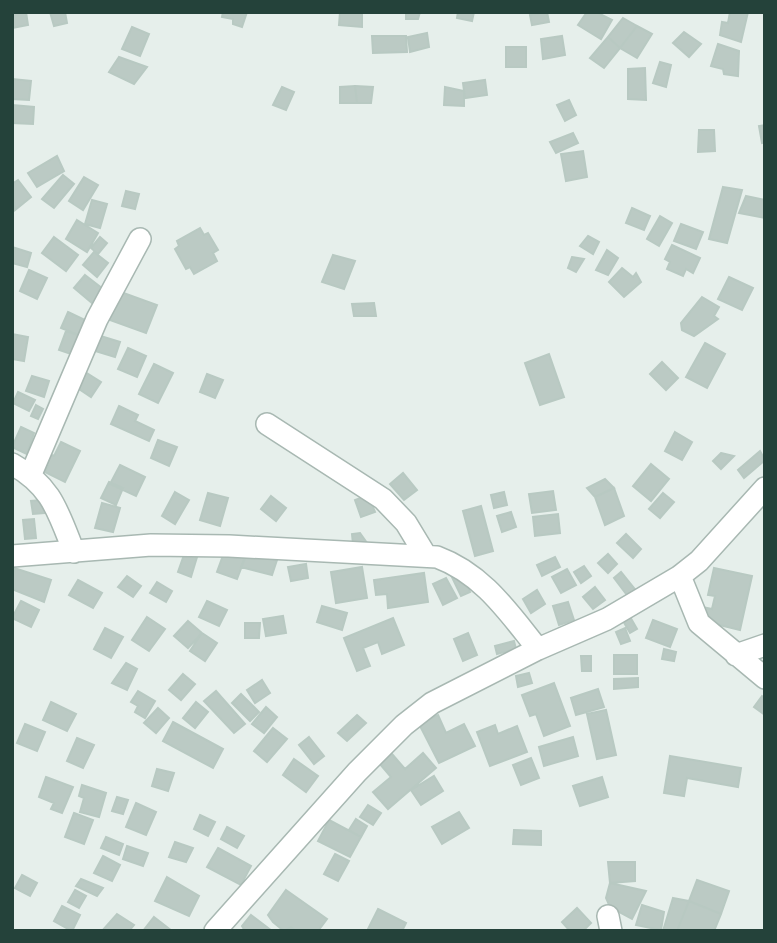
<svg xmlns="http://www.w3.org/2000/svg" width="777" height="943" font-family="'IBM Plex Sans',sans-serif">
<rect width="100%" height="100%" fill="#e6efeb"/>
<path fill="#bbcac4" stroke="#b8c9c2" stroke-width="2" d="M12,12H26L28,25L12,28Z
M50,12H65L67,23L54,26Z
M223,12H247L242,27L233,24V19L222,17Z
M340,12H362V27L339,25Z
M406,12H420L418,19H406Z
M458,12H474L472,21L457,18Z
M547,12L549,22L532,25L530,15Z
M587,12H596L612,20L601,39L578,25Z
M730,12H748L741,42L720,35L722,22L728,23Z
M623,18L637,26L620,48L608,37Z
M637,26L652,34L637,58L620,48Z
M132,27L149,34L140,56L122,49Z
M684,32L701,44L689,57L673,43Z
M427,33L429,47L410,52L408,37Z
M372,36H406L407,52L373,53Z
M562,36L565,55L543,59L541,39Z
M608,37L620,48L604,68L590,58Z
M718,44L739,51L738,76L724,74L723,69L711,66Z
M506,47H526V67H506Z
M119,57L147,67L134,84L109,72Z
M660,62L671,65L666,87L653,83Z
M645,68L646,100L628,99V69Z
M12,79L31,81L29,100L12,99Z
M485,80L487,95L465,98L463,83Z
M355,86L357,103H340V87Z
M355,86L373,87L371,103H357Z
M282,87L294,92L286,110L273,105Z
M445,87L464,91V106L444,105Z
M569,100L576,115L565,121L557,105Z
M12,105L34,107L33,124L12,123Z
M765,125V142L762,143L759,126Z
M699,130H714L715,151L698,152Z
M573,133L578,143L556,153L550,142Z
M583,151L587,177L566,181L561,154Z
M57,156L64,171L37,187L28,173Z
M63,175L74,184L54,208L42,199Z
M84,177L98,185L83,210L69,201Z
M18,180L31,197L15,210L12,184Z
M723,187L742,190L727,243L709,239Z
M126,191L139,194L135,209L122,206Z
M746,196L765,200V218L739,213Z
M92,200L107,204L100,228L85,224Z
M632,208L650,216L644,230L626,223Z
M660,216L672,223L659,246L647,239Z
M77,220L98,233L87,252L66,239Z
M681,224L703,232L696,249L674,241Z
M200,228L204,235L208,233L218,250L213,253L217,261L194,274L190,267L186,269L175,249L179,246L177,241Z
M588,236L599,242L593,254L580,246Z
M54,237L78,255L66,271L42,253Z
M100,237L107,243L98,254L91,248Z
M672,245L700,258L693,273L686,269L683,276L667,269L670,262L665,259Z
M12,247L31,253L27,267L12,263Z
M607,250L618,258L608,275L596,270Z
M94,252L108,263L97,277L83,265Z
M333,255L355,261L344,289L322,282Z
M572,257L584,259L576,272L568,268Z
M622,268L633,277L636,273L641,282L624,297L609,282Z
M29,270L47,278L37,299L20,291Z
M85,275L103,289L92,303L74,288Z
M729,277L753,288L742,310L718,299Z
M118,291L157,305L146,333L107,319Z
M702,297L719,307L714,316L718,319L694,336L682,330L681,323Z
M374,303L376,316H354L352,304Z
M68,312L89,322L81,336L61,328Z
M66,331L81,336L74,355L59,350Z
M12,334L28,337L24,361L12,359Z
M94,334L120,342L115,357L89,349Z
M705,343L725,354L707,388L686,377Z
M128,348L146,356L137,377L118,369Z
M549,354L564,397L540,405L525,363Z
M662,362L678,378L666,390L650,374Z
M154,364L173,373L158,403L139,394Z
M82,370L101,382L91,397L73,385Z
M207,374L223,380L215,398L200,392Z
M32,376L49,381L44,397L26,391Z
M18,392L35,400L29,411L13,403Z
M36,405L43,409L38,419L31,416Z
M119,406L138,415L135,421L154,430L149,441L111,424Z
M21,427L34,433L27,454L12,447Z
M675,432L692,442L682,460L665,451Z
M158,440L177,447L169,466L151,458Z
M61,442L80,451L65,482L45,472L48,466L44,464L49,454L54,456Z
M760,451L765,460L744,478L738,470Z
M721,453L734,456L721,469L713,461Z
M651,464L669,479L651,501L633,486Z
M120,465L145,477L136,496L110,484Z
M403,473L417,490L404,500L390,484Z
M605,479L614,488L595,497L587,488Z
M109,482L123,488L116,505L101,498Z
M614,488L624,516L605,525L595,497Z
M553,491L556,510L532,513L529,494Z
M175,492L189,500L175,524L162,516Z
M504,492L507,505L494,508L491,495Z
M208,493L228,498L220,526L200,520Z
M663,493L674,502L660,518L649,509Z
M368,495L375,512L361,517L355,500Z
M271,496L286,508L276,521L261,509Z
M42,500L44,513L33,514L31,501Z
M102,503L120,508L113,532L95,528Z
M481,506L493,551L475,556L463,511Z
M511,512L516,527L502,532L497,516Z
M558,514L560,533L535,536L533,517Z
M34,519L36,538L25,539L23,520Z
M360,533L367,543L353,544L352,534Z
M626,534L641,549L633,558L617,543Z
M225,550L245,558L237,579L217,572Z
M185,552L197,557L191,577L178,572Z
M247,552L277,560L272,575L241,567Z
M608,554L617,564L608,573L598,563Z
M555,557L560,567L542,576L537,565Z
M306,564L308,578L291,581L288,567Z
M584,566L591,576L581,583L574,572Z
M362,567L367,598L336,603L331,572Z
M458,567L470,592L461,596L449,571Z
M14,568L51,580L44,602L12,589Z
M714,568L752,576L740,630L699,620L702,607L712,609L715,596L708,595Z
M567,569L576,585L561,593L552,577Z
M621,572L638,593L630,599L614,578Z
M424,573L428,602L388,608L387,594L376,595L374,580Z
M127,576L141,586L133,597L118,587Z
M446,578L457,598L443,605L433,584Z
M78,580L102,593L93,608L69,595Z
M157,582L172,591L166,602L150,593Z
M595,587L605,600L593,609L583,597Z
M537,590L545,604L531,613L523,599Z
M21,601L39,610L31,627L12,618Z
M207,601L227,610L219,626L199,617Z
M568,602L574,620L559,625L553,606Z
M322,606L347,613L342,630L317,622Z
M629,615L637,629L630,633L622,619Z
M283,616L286,633L266,636L263,619Z
M147,617L165,629L149,651L132,640Z
M393,618L404,645L382,654L378,642L363,648L370,666L357,671L344,638Z
M653,620L677,629L670,647L646,638Z
M188,621L202,633L188,648L174,636Z
M245,623H260L259,638H245Z
M105,628L123,637L111,658L94,649Z
M625,628L630,641L621,644L616,632Z
M202,633L217,643L205,661L190,651Z
M468,633L477,655L463,661L454,639Z
M514,641L516,649L497,654L495,646Z
M664,649L676,652L674,661L662,659Z
M614,655H637V674H614Z
M581,656H591V671H582Z
M126,663L137,669L127,690L112,683Z
M529,673L532,683L518,687L516,676Z
M183,674L195,684L181,700L169,690Z
M638,678V687L614,689V679Z
M262,680L270,693L255,703L247,690Z
M554,683L570,726L544,736L536,714L530,716L522,695Z
M598,689L604,707L576,715L571,698Z
M138,691L155,701L145,718L135,712L138,706L131,702Z
M216,691L245,724L234,733L204,701Z
M241,694L259,712L250,721L232,703Z
M762,696L765,698V715L754,707Z
M51,702L76,714L67,731L43,720Z
M196,702L208,712L195,728L183,718Z
M266,707L277,717L264,733L252,724Z
M158,708L169,718L156,733L144,723Z
M606,710L616,755L597,759L587,714Z
M357,715L366,723L347,741L338,733Z
M438,715L446,733L464,724L475,746L439,763L419,724Z
M173,722L223,749L213,768L163,741Z
M25,724L45,732L37,751L17,743Z
M495,725L498,734L517,726L527,752L490,766L477,732Z
M273,728L287,739L267,762L254,751Z
M309,737L324,756L314,764L299,745Z
M573,737L578,756L544,766L539,747Z
M77,738L94,745L83,768L67,761Z
M423,753L436,768L388,809L373,792L391,777L380,764L392,754L405,769Z
M670,756L741,768L738,787L687,778L684,796L664,793Z
M531,758L539,778L521,785L513,765Z
M294,759L318,776L306,792L283,775Z
M157,769L174,773L168,791L152,786Z
M434,776L443,791L421,805L411,790Z
M46,777L73,787L62,813L51,809L54,803L39,797Z
M602,777L608,797L580,806L573,786Z
M82,785L106,793L99,817L80,812L84,798L79,796Z
M117,797L128,800L123,814L112,811Z
M136,803L156,812L146,835L126,827Z
M368,805L381,813L373,825L360,817Z
M459,812L469,828L442,844L432,827Z
M74,813L93,820L84,844L65,837Z
M200,815L215,822L208,836L194,829Z
M356,819L367,826L361,837L349,830Z
M329,820L361,837L350,857L318,841Z
M227,827L244,836L237,848L221,839Z
M514,830L541,831V845L513,844Z
M106,837L123,844L119,855L101,848Z
M175,842L193,848L186,862L169,857Z
M127,846L148,853L143,866L123,859Z
M218,848L251,866L241,885L207,867Z
M335,854L349,861L338,881L324,874Z
M103,856L120,865L112,881L94,873Z
M608,862H635V881L610,883Z
M22,875L37,883L30,896L15,888Z
M167,877L199,896L189,916L155,901Z
M81,879L103,888L97,896L76,886Z
M697,880L729,891L721,914L689,901Z
M610,883L646,891L632,919L610,907L606,898Z
M75,890L86,896L79,908L68,902Z
M286,890L327,919L318,931H296L291,927L284,931L273,922L268,915Z
M673,898L689,901L677,931H663Z
M689,901L721,914L714,931H677Z
M642,905L664,912L661,930L636,925Z
M62,906L80,915L72,931L54,921Z
M577,908L591,923L583,931H570L562,922Z
M378,909L406,923L402,931H367Z
M117,914L134,925L129,931H102Z
M251,915L272,931H245L242,926Z
M154,917L172,931H143Z"/>
<g fill="none" stroke-linecap="round" stroke-linejoin="round">
<g stroke="#a8b8b2" stroke-width="24">
<path id="minor" d="M267,424L383,499L406,523L426,556
M12,464C52,486 58,512 74,552
M31,474L97,319L140,239
M12,556L151,545L229,546L437,557C483,574 508,612 538,649
M680,576L699,623L765,678
M736,655L765,645
M608,916L611,931
M215,931L357,772L404,725L432,703L538,649L607,619L680,576L699,561L765,488"/>
</g>
<use href="#minor" stroke="#fff" stroke-width="21"/>
</g>
<rect width="777" height="943" fill="none" stroke="#24423a" stroke-width="28"/>
</svg>
